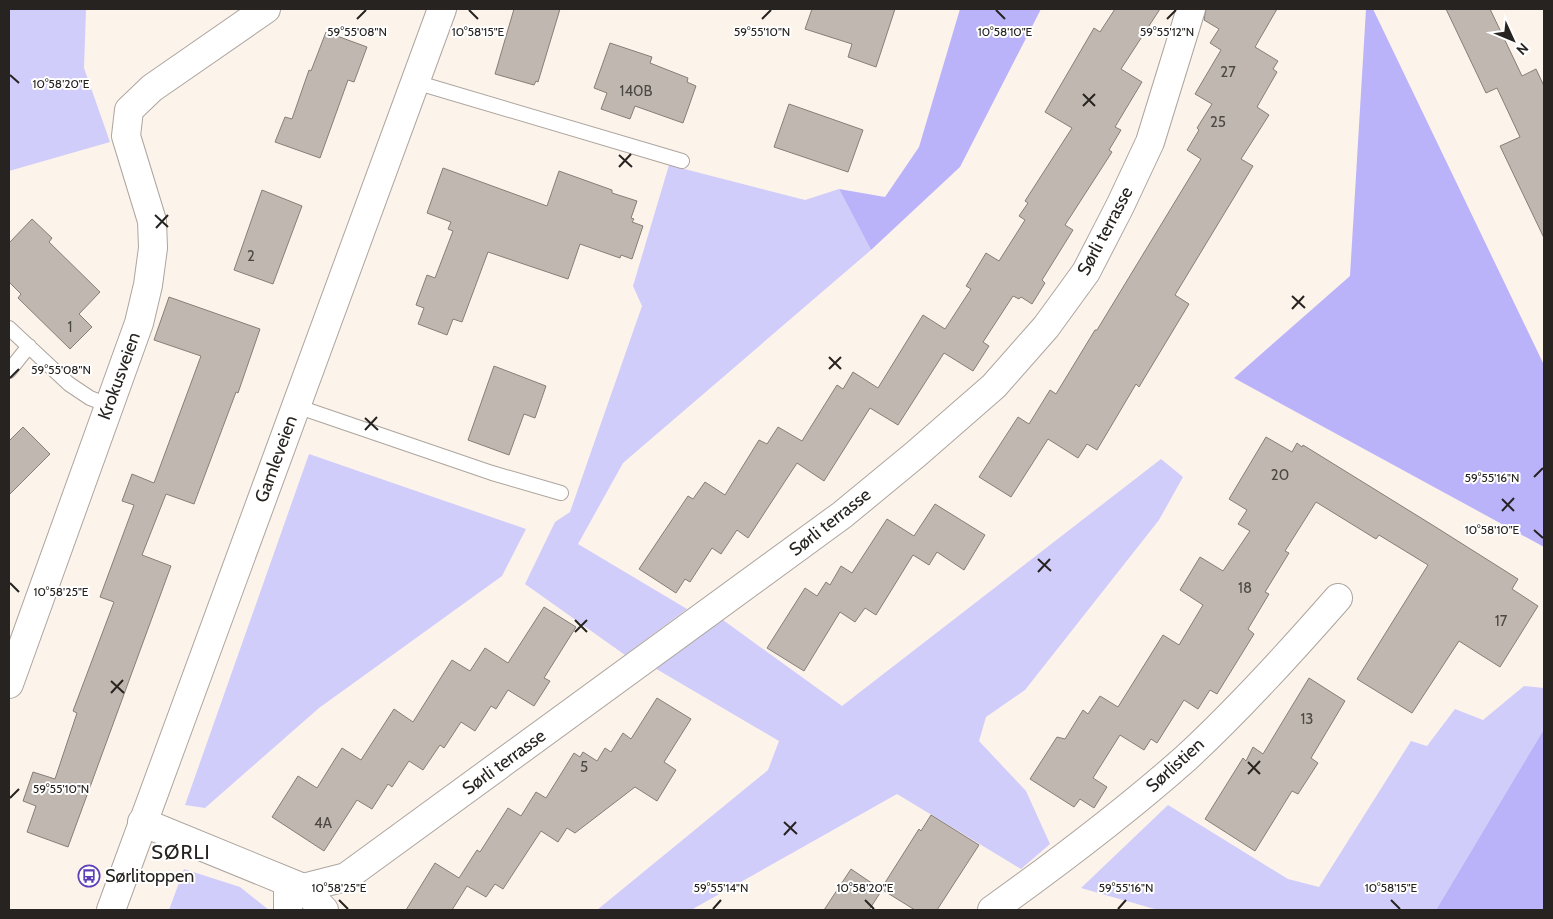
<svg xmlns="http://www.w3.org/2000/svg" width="1553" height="919" font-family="Cabin,sans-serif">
<rect width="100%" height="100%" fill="#fcf3eb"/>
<path fill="#d1cdfb" d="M9,9H86L84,68L110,142L9,171Z
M669,165L805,200L839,189L871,250L623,463L578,544L687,609L625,655L525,584L555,522L570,512L642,306L633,286Z
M309,454L526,529L502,576L319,708L205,808L185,805Z
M1161,459L1183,477L1159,520L1025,690L986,717L979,741L1026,791L1050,844L1021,869L897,794L691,910H597L768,770L779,741L653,667L723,620L842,706Z
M1524,686L1544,688V729L1436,910H1158L1081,888L1168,805L1288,879L1319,887L1411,741L1427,746L1455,709L1483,720Z
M184,869L240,887L269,910H169Z"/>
<path fill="#bbb3fa" d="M960,9H1041L960,167L871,250L839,189L885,197L919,147Z
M1366,9H1373L1544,365V547L1234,378L1350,276Z
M1544,729V910H1436Z"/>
<path fill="#c0b8b0" stroke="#867f78" d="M514,9H560L538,82L536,81L534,85L495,74Z
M812,9H895L876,67L848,57L852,44L805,29Z
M1115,9H1160L1121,69L1142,82L1115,127L1121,130L1109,150L1112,152L1065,225L1073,230L1042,280L1045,283L1032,304L1021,297L1019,299L1013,296L983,342L989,346L973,371L944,353L898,425L870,408L824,481L797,463L748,538L737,530L721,554L712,548L690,582L685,579L676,593L639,569L688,496L693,499L705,482L725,495L759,440L767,444L778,427L802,441L837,385L843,389L853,372L878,388L923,315L945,329L971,289L966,286L986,253L999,261L1025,220L1019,216L1028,203L1025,201L1072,128L1045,112L1094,28L1100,32Z
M1206,9H1277L1255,47L1278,61L1273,69L1277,72L1257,107L1269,115L1241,159L1253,166L1175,295L1189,304L1139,387L1136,384L1097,450L1087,444L1078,458L1048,439L1011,497L979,477L1018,417L1029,424L1050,390L1056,394L1095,330H1097L1201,159L1187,150L1199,130L1197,128L1212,104L1195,94L1221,50L1210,43L1219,29L1204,20Z
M1446,9H1490L1522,76L1536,69L1544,86V238L1500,146L1520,137L1497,88L1486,93Z
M326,32L367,47L354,82L348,80L320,158L275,142L285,117L292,119L309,70L311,71Z
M610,43L652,57L650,63L688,78L687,82L696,86L683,123L635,106L630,119L601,109L607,93L594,88Z
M789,104L863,130L848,172L774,147Z
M443,168L547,206L559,171L612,190V193L637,201L631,218L634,219L632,222L643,226L632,259L621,255L620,258L580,244L568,279L488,252L462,322L453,319L447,335L418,324L424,308L416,305L427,275L435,278L453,231L448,229L451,222L427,213Z
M262,190L302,206L273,284L234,270Z
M32,219L52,238L49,242L100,292L79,314L92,327L70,349L18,298L21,294L9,282V243Z
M169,297L260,329L238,393L236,392L194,504L166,494L142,555L171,566L68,847L27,832L36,806L23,801L33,772L55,779L77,713L73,711L114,602L100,597L134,505L122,501L132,474L154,483L201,356L154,340Z
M494,366L546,386L535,418L524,414L509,455L468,440Z
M23,427L50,454L9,495V441Z
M1266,437L1292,452L1297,443L1302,447L1303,445L1434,526L1518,579L1512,589L1538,606L1500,667L1459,641L1412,713L1357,679L1428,565L1379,535L1376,539L1316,502L1285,551L1289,553L1265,592L1269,594L1248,629L1254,634L1217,694L1210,690L1198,709L1184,700L1157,743L1151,739L1144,750L1120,735L1093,778L1107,787L1094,808L1080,799L1074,807L1030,779L1057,737L1065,739L1083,710L1088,714L1100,696L1118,707L1163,635L1179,645L1203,605L1180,590L1200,557L1223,571L1250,531L1238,524L1247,510L1229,499Z
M935,504L985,535L964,570L937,552L929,565L913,555L876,615L865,608L855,622L840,612L804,671L767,648L805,588L817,596L826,582L830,585L841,566L852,573L887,519L914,536Z
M544,607L576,627L544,678L550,681L534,706L508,690L496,709L491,706L475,731L461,722L444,748L440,745L423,770L409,761L392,787L388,784L372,809L357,800L324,851L272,817L298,776L317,788L342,748L361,760L394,709L413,722L452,660L470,671L485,648L508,663Z
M1309,678L1345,701L1311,758L1318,763L1298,794L1292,791L1255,851L1205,819L1243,758L1246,761L1253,747L1263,754Z
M657,698L691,719L664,762L676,770L657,801L635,787L575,833L567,828L558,842L541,831L503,889L495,884L486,897L467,886L452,910H406L435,863L459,878L477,850L480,852L508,808L521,816L536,792L546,798L574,753L580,757L583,752L597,761L605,748L611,752L623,733L631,739Z
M931,815L979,845L937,910H915L881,889L919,829L921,831Z
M851,869L882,890L869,910H824Z"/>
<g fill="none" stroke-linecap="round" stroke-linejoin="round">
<g stroke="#ada59e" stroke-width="16">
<path id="lane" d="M415,82L682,161
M9,328L69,384L90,398L108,405
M9,371L29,346
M296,406L492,473L561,493"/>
</g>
<g stroke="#ada59e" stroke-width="30">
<path id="street" d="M9,684L139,323L148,285L153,248L152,221L126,136L129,110L152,88L266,9
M142,822L303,888L324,910
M303,888L346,877L842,515L916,454L994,386L1046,327L1086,272L1120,206L1150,142L1191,9
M288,910V882
M992,910C1059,862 1124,813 1186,758C1240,708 1289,654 1338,598"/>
</g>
<g stroke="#ada59e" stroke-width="30">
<path id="secondary" d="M111,910L442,9"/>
</g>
<use href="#lane" stroke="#fff" stroke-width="14"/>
<use href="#street" stroke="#fff" stroke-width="28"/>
<use href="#secondary" stroke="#fff" stroke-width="28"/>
</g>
<path fill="none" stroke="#262320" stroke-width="2" d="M469,10L478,19M996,10L1005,19M357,19L366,10M762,19L771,10M1167,19L1176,10M10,75L19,83M1083,94L1095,106M1083,106L1095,94M619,155L632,167M619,167L631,154M155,215L168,227M156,228L168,215M1292,296L1305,308M1292,309L1304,296M829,357L841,369M829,369L841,357M10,378L19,369M365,418L378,430M365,430L377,417M1534,477L1543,468M1502,499L1514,511M1502,511L1514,498M1534,530L1543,538M1038,559L1051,571M1038,572L1050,559M10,583L19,592M575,620L587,632M575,632L587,620M111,681L124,693M111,693L123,680M1248,762L1260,774M1248,774L1260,761M10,798L19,789M784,822L797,834M784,835L796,822M339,900L348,909M865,900L874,909M1391,900L1400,909M713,909L721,900M1118,909L1126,900"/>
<defs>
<g id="bus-ring" transform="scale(1.125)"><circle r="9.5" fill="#fff" stroke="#5d3fb7" stroke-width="1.5"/><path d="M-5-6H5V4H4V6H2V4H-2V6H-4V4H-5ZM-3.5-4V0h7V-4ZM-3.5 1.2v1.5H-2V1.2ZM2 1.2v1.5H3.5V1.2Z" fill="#5d3fb7"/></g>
</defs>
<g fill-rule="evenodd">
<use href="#bus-ring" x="89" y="876"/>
</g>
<g text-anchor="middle" stroke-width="4" stroke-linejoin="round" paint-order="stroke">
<g font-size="15" fill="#4c4844">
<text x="1228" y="77">27</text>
<text x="636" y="96">140B</text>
<text x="1218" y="127">25</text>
<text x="251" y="261">2</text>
<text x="70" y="332">1</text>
<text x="1280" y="480">20</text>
<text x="1245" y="593">18</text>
<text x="1501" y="626">17</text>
<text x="1307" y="724">13</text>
<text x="584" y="772">5</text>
<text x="323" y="828">4A</text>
</g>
<g font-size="18" fill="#262320" stroke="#fff">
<text transform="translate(1105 231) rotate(-62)" y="6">Sørli terrasse</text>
<text transform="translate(119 376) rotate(-70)" y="6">Krokusveien</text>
<text transform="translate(276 459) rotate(-70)" y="6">Gamleveien</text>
<text transform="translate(830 522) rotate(-38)" y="6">Sørli terrasse</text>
<text transform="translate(504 762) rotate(-36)" y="6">Sørli terrasse</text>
<text transform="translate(1175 765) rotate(-42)" y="6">Sørlistien</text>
</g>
<g font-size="18" fill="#262320" stroke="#fff" text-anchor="start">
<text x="105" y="882">Sørlitoppen</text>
</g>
<g font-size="20" letter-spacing="1" fill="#262320" stroke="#fff">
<text x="181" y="859">SØRLI</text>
</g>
</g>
<g font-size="12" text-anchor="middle" fill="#262320" stroke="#fff" stroke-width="4" stroke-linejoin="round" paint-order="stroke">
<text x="478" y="36">10°58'15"E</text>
<text x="1005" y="36">10°58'10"E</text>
<text x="357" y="36">59°55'08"N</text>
<text x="762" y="36">59°55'10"N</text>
<text x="1167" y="36">59°55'12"N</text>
<text x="61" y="88">10°58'20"E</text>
<text x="61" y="374">59°55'08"N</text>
<text x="1492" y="482">59°55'16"N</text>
<text x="1492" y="534">10°58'10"E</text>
<text x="61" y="596">10°58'25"E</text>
<text x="61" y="793">59°55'10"N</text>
<text x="721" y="892">59°55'14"N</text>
<text x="1126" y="892">59°55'16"N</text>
<text x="339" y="892">10°58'25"E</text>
<text x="865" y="892">10°58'20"E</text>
<text x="1391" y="892">10°58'15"E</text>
</g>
<rect width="1553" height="919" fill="none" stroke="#262320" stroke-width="20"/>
<g transform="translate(1513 40) rotate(134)" stroke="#ffffff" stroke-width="4" paint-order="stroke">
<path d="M0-4L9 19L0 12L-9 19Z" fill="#262320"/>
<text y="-8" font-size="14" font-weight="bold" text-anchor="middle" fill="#262320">N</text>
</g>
</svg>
